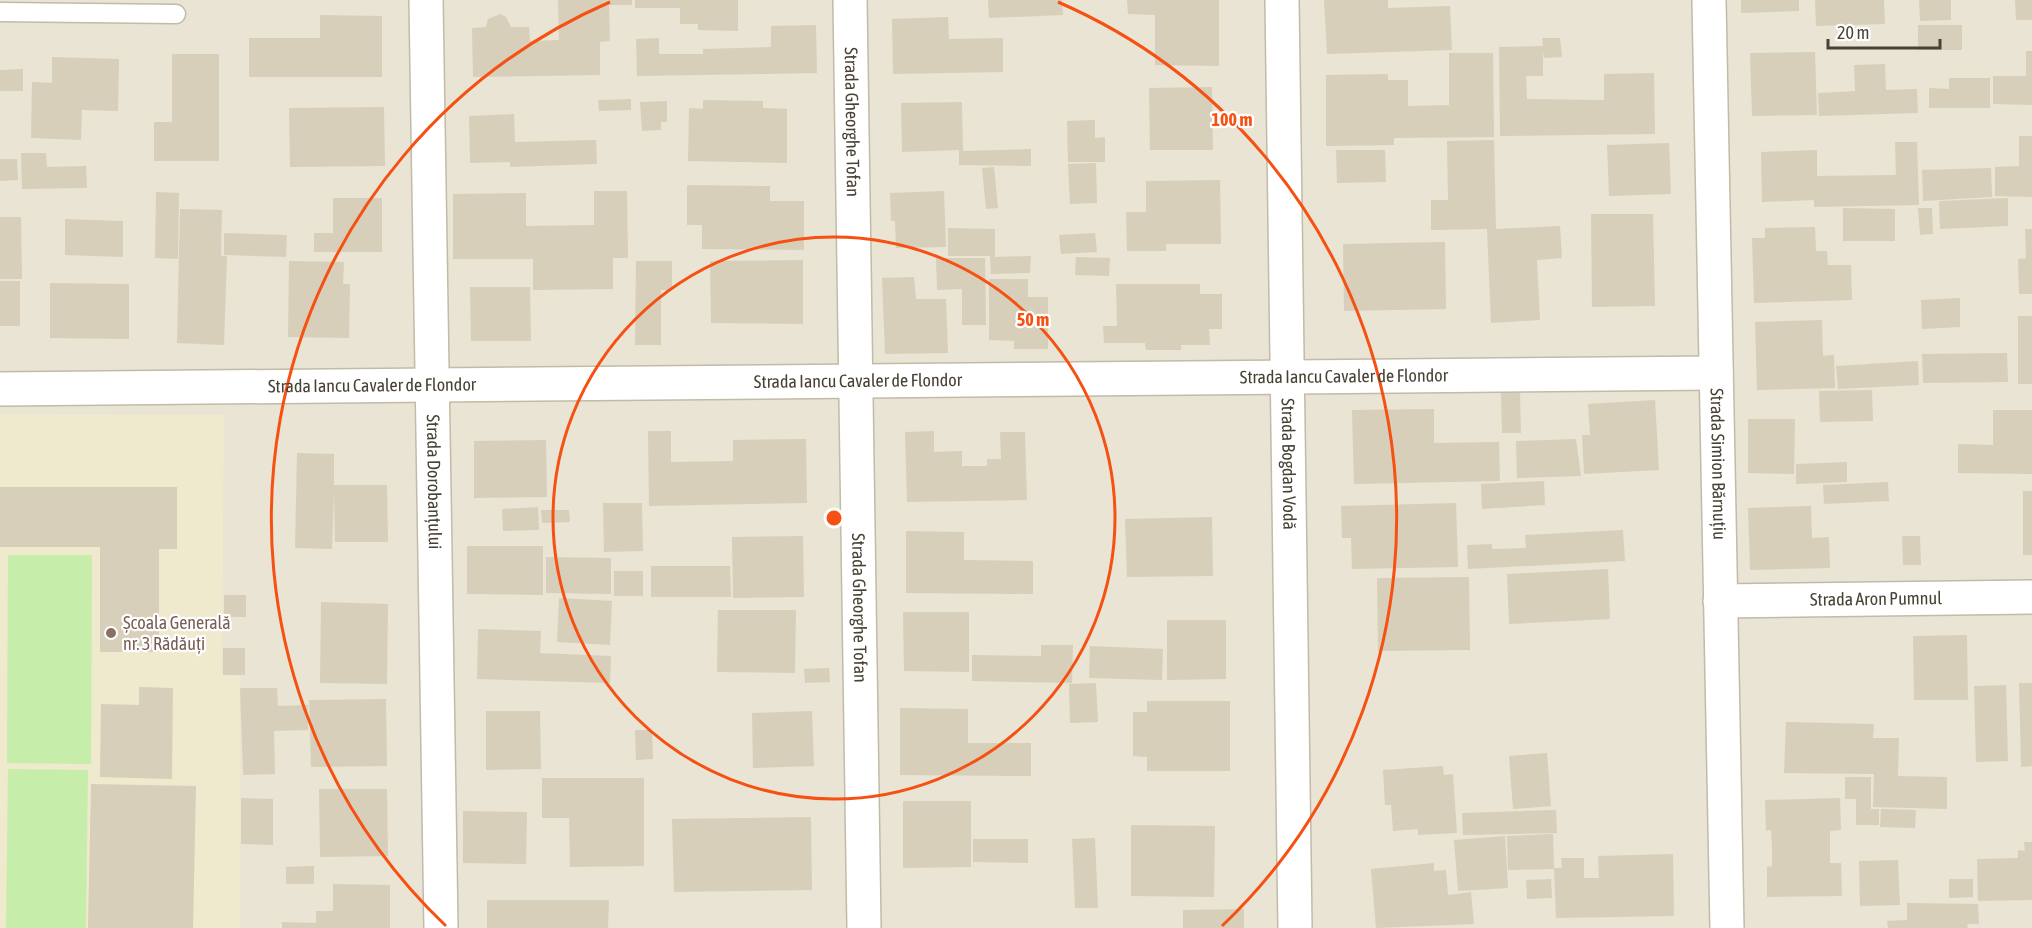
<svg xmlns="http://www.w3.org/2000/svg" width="2032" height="928" font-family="'Asap Condensed',sans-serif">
<rect width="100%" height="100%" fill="#f4f1e5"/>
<path fill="#e9e4d3" d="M0,0H2032V928H0Z"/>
<path fill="#efe9cd" d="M0,414L224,415L222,674L240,676V928H0Z"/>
<path fill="#c7edaa" d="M8,555H92L91,764L7,763Z
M8,769L88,770L86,928H6Z"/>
<path fill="#d7cfb9" d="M558,0H632V5H609L610,41L600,42V75L473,77L472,28L486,27L488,19L500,14L506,17L511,27H529L530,41L559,40Z
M635,0H738V31L698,30V24H680V8H635Z
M988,0H1062L1063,15L989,18Z
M1127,0H1219V66L1155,65V15L1128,14Z
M1324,0H1388V8L1450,6L1452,50L1327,54Z
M1741,0H1799V11L1741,13Z
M1815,0H1884L1885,24L1816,26Z
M1919,0H1951V20L1920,21Z
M2015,0H2032V20H2016Z
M320,15L382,16V77H249V38H320Z
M948,17L949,39L1003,38V72L893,74L892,19Z
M816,25L817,73L637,76L636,39L659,38V54H703V49L771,47V26Z
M1918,25H1962V50H1918Z
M1542,38H1560L1562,57L1544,58L1543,52V76H1526L1527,99L1604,100V74L1654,73L1655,134L1500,136L1499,47L1543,46Z
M2026,51H2032V105L1993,104V76H2026Z
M1815,52L1817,115L1752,116L1750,53Z
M1449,53H1493L1494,137L1394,138V145L1326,146V75L1388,74V80H1408V106L1449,105Z
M172,54H219V161H154V122H172Z
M52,57L119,59L118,111L82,110L81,140L31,138L32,82L52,83Z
M1885,64L1886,90L1917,89L1918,113L1819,116L1818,93L1855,91L1854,65Z
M23,69V91H0V70Z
M1949,78H1990V108H1929V88L1949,89Z
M1212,87L1213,150H1150L1149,88Z
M631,99V110L599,111L598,100Z
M703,100L763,101V108L787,109V163L688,161L689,108L703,109Z
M667,101V122H661V130L642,131L640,102Z
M962,102L963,151L1031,149V166L959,165V150L902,152L901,103Z
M384,107L385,166L290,167L289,108Z
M514,114L515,142L596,140L597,164L510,167V162L470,163L469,116Z
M1095,120V138L1105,137V162H1068L1067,121Z
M2019,136H2032V197L1995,196V167L2019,166Z
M1494,140L1496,229L1560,226L1562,258L1537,260L1540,320L1491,323L1487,229L1431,230V200H1448L1447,141Z
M1895,142H1917L1919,205L1814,207V200L1762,202L1761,152L1817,150V176L1896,175Z
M1669,143L1671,194L1609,196L1607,145Z
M1336,150H1385L1386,182L1337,183Z
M21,153H46L47,167L86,166L87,188L22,189Z
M0,159H17L18,180L0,181Z
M1096,163L1097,203L1070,204L1068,164Z
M994,167L998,208L986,209L982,168Z
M1991,168L1992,197L1923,201L1922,170Z
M1220,180L1221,244H1166V251H1127L1126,212H1146V181Z
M687,185L770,186V201H804V250L702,249V225H687Z
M594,191H627L628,258H613V289L533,290V259H453V194L526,193V226L594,225Z
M944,191L946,247L896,248L895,221H891L890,193Z
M156,192L179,193L178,259L155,258Z
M333,198H382V252H314V233H333Z
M2008,198V226L1940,229L1939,201Z
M1843,208L1895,209V241H1843Z
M1918,208H1932L1933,234L1920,235Z
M180,209L222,210L221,256H227L224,345L177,343Z
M1591,214H1653L1655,306L1592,307Z
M0,217H21L22,279H0Z
M65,219L123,221V257L65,255Z
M1815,227L1816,251H1827L1828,265H1851L1852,300L1754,303L1752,238H1765V228Z
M948,228L995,229V257L1031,256L1030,273L991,274L990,256H948Z
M2025,229H2032V294H2019L2018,259L2026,258Z
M224,233L287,235L286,257L224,255Z
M1095,233L1097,252L1061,254L1059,235Z
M1445,242L1446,309L1344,311L1343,244Z
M1076,257L1110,258L1109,276L1075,275Z
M936,258H985L986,325H962V289L937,290Z
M803,260V324L711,323L710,261Z
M289,261L344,262L343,284H350L349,338L288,337Z
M636,261H672V290H661V345H635Z
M914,277L916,299H946L948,353L885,354L882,278Z
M989,279H1028V297H1048V349H1014V341L989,340Z
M0,281H20V326H0Z
M50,283L129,284V339L50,338Z
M1116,284H1200V294H1222V329H1209L1210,345H1181V350H1146L1145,343H1104L1103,326H1117Z
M470,287H530L531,341H471Z
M1960,298V327L1922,329L1921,300Z
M2018,316H2032V384H2018Z
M1822,320L1823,356L1834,355L1835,388L1757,390L1755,322Z
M2007,353L2008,382L1923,383L1922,354Z
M1918,361L1919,385L1838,389L1836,366Z
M1872,390L1873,421L1820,422L1819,391Z
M1520,392L1521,433H1502L1501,393Z
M1655,400L1659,470L1584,474L1582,435H1590L1588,404Z
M1434,409V443L1499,442L1500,481L1354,484L1352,410Z
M1993,410H2032V474L1958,473V444L1993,445Z
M1748,419H1795L1794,474L1748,473Z
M648,431H671V462L733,461V440L806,439L807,503L649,506Z
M934,431V452L962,451V466H987V459H1001L1000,432H1025L1027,500L907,502L905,432Z
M1576,439L1581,476L1517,478L1516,441Z
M546,440L547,497L474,498V441Z
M297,453L334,454V485H387L388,542H335L334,492L332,549L295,548Z
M1847,462V482L1796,484V464Z
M1544,481L1545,505L1482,509L1481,484Z
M1888,482L1889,501L1824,504L1823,485Z
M0,487H177V549H159V652H100V547H0Z
M2023,491H2032V555H2023Z
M603,503H642L643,551L604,552Z
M1456,503L1458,567L1352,569L1351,538H1342L1341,506Z
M1811,506L1812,538L1829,537L1830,568L1750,570L1748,508Z
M538,507L539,530L503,531L502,509Z
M541,510H569L570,522L542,523Z
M1212,517L1213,576L1127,577L1125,519Z
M1623,530L1625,561L1468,569L1467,545L1492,544V549L1526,548L1525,535Z
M906,531L964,532V560L1033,561V594L906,593Z
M803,536L804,597L733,598L732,537Z
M1902,536H1920L1921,565H1903Z
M467,546H543V595L467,594Z
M546,557L611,558V594L546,593Z
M651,566H730L731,597H651Z
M1608,569L1610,619L1509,624L1507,574Z
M614,571H643V596H614Z
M1469,577L1470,650L1378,651L1377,578Z
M224,595H246V617H224Z
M559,598L612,601L610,645L557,642Z
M321,602L388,604L387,684L320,683Z
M718,610H796L795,673L717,672Z
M903,612H969V672L904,671Z
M1167,620H1226V679L1167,680Z
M478,629L541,631L540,653L611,656L610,683L477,679Z
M1967,635L1968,700H1914L1913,636Z
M1041,645H1073L1072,683L972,681V655L1041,656Z
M1090,646L1163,649L1162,680L1089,678Z
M223,648H245V675H223Z
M829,668L830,682L805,683L804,669Z
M1096,683L1098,722L1070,723L1069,684Z
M2019,683H2032V766L2021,767Z
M2006,685L2008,761L1976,762L1974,686Z
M139,687L173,688L172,779L100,777L101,704L139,705Z
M240,688H277L278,706L308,705V730L274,731L275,774L243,775Z
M386,699L387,766L311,767L309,700Z
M1147,701H1230V771H1147V757L1133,756V712H1147Z
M900,708L968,709V743H1031V776L900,775Z
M486,711H540L541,769L486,770Z
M812,711L814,766L753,768L752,713Z
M1786,722L1874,724L1873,738H1899L1898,776L1947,777V809L1873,807L1874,774L1784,773Z
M635,730H652L653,759L636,760Z
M1547,753L1551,806L1513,809L1509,756Z
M1443,766L1444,775L1453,774L1457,833L1418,835V829L1393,831L1391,805H1385L1383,770Z
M1845,777H1871V809H1879V825H1856V799H1845Z
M542,778H644V866L570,867L569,818H542Z
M91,784L196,786L193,928H88Z
M319,789H387L388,856L320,857Z
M241,798L273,799V845L241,844Z
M1840,798L1841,830L1830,831V863H1841L1842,896L1767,897V867L1772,866V848L1771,830L1766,831L1765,800Z
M903,801H971V867L903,868Z
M1881,809L1916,810L1915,828L1880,827Z
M1556,810L1557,833L1463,835L1462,813Z
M463,811L527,812L526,864L463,863Z
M811,817L812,890L674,892L672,819Z
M1131,825L1215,826L1214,897L1131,896Z
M1553,834L1554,869L1508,870L1507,836Z
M1505,836L1508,888L1458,891L1454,840Z
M1095,838L1098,908H1075L1072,839Z
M973,839H1028V863L973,862Z
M2024,842H2032V900L1978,901L1977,859L2018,858V850L2025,851Z
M1673,854L1674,916L1556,918L1554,868H1562L1561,858H1584V878H1599L1598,856Z
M1898,860L1900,905L1860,906L1859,861Z
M1434,863V871L1446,870L1448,895L1471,892L1474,924L1376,928L1371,869Z
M314,866V884H286V867Z
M1551,879L1552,898L1527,899L1526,880Z
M1949,879H1973V897L1949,898Z
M333,884L390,885V928H282V922L316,923V911H333Z
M487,900H609L608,928H487Z
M1907,903L1978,904L1979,924H1967L1968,928H1888L1887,921L1907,920Z
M1244,909V928H1183V910Z"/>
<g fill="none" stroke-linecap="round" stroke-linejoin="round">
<g stroke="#c1bba7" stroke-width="21">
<path id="lane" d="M0,12L176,14"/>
</g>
<g stroke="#c1bba7" stroke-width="36">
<g id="street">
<path id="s1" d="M426,0L441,928"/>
<path id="s2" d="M850,0L864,928"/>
<path id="s3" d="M1282,0L1295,928"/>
<path id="s4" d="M1709,0L1727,928"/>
<path id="s5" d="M0,389L1716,373"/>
<path id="s6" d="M1720,601L2032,597"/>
</g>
</g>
<use href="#lane" stroke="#fff" stroke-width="18"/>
<use href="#street" stroke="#fff" stroke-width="33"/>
</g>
<g fill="none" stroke="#f65013" stroke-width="3">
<circle cx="834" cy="518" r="281"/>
<path d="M446 926A563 563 0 0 1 610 2M1058 2A563 563 0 0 1 1222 926"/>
</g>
<circle fill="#8d6e63" stroke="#fff" stroke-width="2" cx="111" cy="633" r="6"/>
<g text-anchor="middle" stroke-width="4.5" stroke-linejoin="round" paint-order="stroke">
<g font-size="18" fill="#474234" stroke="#fff">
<text dy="6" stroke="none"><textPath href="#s2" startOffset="122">Strada Gheorghe Tofan</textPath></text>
<text dy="6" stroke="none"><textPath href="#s5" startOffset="1344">Strada Iancu Cavaler de Flondor</textPath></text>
<text dy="6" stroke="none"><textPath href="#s5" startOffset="858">Strada Iancu Cavaler de Flondor</textPath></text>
<text dy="6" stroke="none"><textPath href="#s5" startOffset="372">Strada Iancu Cavaler de Flondor</textPath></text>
<text dy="6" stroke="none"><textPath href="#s3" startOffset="464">Strada Bogdan Vodă</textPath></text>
<text dy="6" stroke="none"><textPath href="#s4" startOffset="464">Strada Simion Bărnuțiu</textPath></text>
<text dy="6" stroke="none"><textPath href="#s1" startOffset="482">Strada Dorobanțului</textPath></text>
<text dy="6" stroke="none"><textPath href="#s6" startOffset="156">Strada Aron Pumnul</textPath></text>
<text dy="6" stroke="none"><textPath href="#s2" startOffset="608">Strada Gheorghe Tofan</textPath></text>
</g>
<g font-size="18" fill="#785e54" stroke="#fff" text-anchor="start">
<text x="123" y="629">Școala Generală<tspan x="123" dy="21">nr. 3 Rădăuți</tspan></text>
</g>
</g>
<circle cx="834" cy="518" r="9" fill="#f65013" stroke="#fff" stroke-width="3"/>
<g font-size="18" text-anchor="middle" font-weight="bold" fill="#f65013" stroke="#fff" stroke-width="4.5" stroke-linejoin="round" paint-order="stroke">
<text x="1232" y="126">100 m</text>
<text x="1033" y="326">50 m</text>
</g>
<path d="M1828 39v9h112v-9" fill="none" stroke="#474234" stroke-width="3"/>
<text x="1837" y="39" font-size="18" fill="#474234" stroke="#ffffff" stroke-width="4.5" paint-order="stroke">20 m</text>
</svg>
